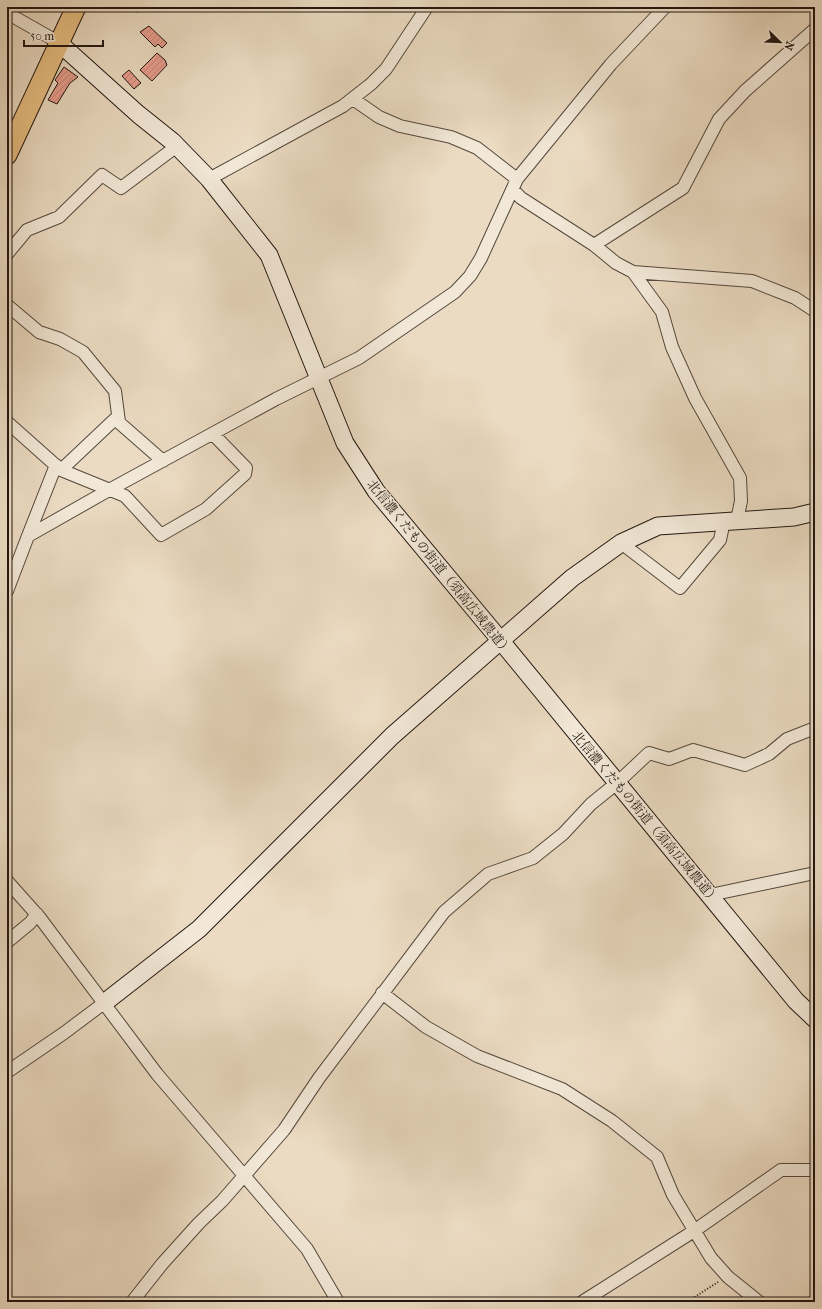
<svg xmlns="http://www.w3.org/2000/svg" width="822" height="1309" font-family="'IM FELL French Canon','Noto Serif JP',serif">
<defs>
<pattern id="building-hatch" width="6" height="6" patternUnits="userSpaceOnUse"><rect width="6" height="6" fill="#e79d8e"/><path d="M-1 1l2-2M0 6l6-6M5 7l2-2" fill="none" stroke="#c68679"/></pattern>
</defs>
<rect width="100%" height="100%" fill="#ebdbc2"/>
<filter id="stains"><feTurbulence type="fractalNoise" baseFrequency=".005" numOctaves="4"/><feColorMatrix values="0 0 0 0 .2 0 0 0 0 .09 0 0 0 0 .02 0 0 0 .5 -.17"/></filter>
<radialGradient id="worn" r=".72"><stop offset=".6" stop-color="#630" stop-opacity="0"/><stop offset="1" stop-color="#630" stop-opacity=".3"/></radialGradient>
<path fill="url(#building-hatch)" stroke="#221711" d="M124,7H140L137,12Z
M149,26L167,43L162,48L158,44L155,47L140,32Z
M157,53L165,60L167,65L152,81L140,70Z
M64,67L78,77L70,83L57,104L48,100L58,83L55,80Z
M129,70L141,83L134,89L122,76Z"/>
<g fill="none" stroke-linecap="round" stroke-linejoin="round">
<g stroke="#54483d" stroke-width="14">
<path id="street" d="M7,13L58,42
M353,99L379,117L400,126L451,137L477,148L517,179
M209,179L343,106L371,84L386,69L427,7
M513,190L521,198L594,245L616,263L633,272L662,312L672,347L695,398L740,478L741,501L737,520
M594,245L683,188L719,119L745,91L815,29
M7,254L27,230L59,217L102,175L121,188L177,146
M633,272L752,281L795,298L815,311
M7,305L39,332L60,339L83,352L115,391L119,422
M7,422L61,470L125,496L161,535L206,509L245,474L246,468L213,434
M61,470L115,419L163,461
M28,536L56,465
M621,543L680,588L720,540L724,521
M7,591L28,536L109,490L276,399L359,358L455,292L470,276L481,258L517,179L611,64L665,7
M7,881L40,918L157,1074L307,1249L338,1302
M710,895L815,873
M7,942L30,923L37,914
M382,993L426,1027L477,1056L562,1089L612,1121L657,1157L673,1195L711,1258L728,1277L759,1302
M7,1072L64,1033L104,1003
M132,1302L162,1264L199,1223L222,1201L284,1130L319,1078L444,912L488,874L533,858L563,834L591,804L617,783L649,753L669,759L693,750L745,765L769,754L787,739L815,728
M582,1302L694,1231L781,1170H815"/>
</g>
<g stroke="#221711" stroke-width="19">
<path id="secondary" d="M58,42L138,114L173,142L209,179L269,255L345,443L376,491L501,641L796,1001L815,1019
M104,1003L199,929L392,736L572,578L621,543L658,526L794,517L815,512"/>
</g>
<g stroke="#221711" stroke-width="21">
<path id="primary" d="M7,155L76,7"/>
</g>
<path stroke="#221711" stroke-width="2" stroke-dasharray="1 2" stroke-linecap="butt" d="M687,1302L718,1282"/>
<use href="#street" stroke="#f2e8d7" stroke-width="12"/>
<use href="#secondary" stroke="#f2e8d7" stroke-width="17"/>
<use href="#primary" stroke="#e6be81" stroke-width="19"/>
</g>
<g text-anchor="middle" stroke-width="3" stroke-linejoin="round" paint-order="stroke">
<g font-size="13" fill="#221711" stroke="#f2e8d7">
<text transform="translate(440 567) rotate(51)" y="5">北信濃くだもの街道（須高広域農道）</text>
<text transform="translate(646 817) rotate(50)" y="5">北信濃くだもの街道（須高広域農道）</text>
</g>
</g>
<rect width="822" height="1309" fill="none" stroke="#ebdbc2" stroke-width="24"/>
<rect x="8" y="8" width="806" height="1293" fill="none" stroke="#221711" stroke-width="2"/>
<rect x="12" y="12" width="798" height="1285" fill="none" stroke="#221711"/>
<g transform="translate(780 42) rotate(113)" stroke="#f2e8d7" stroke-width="3" paint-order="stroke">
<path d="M0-3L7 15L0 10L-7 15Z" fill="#221711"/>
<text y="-6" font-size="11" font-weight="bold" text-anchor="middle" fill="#221711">N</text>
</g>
<path d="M24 40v6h79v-6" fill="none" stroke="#221711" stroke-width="2"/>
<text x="30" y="40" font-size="12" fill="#221711" stroke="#f2e8d7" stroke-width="3" paint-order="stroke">50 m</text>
<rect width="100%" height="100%" filter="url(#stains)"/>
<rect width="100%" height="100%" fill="url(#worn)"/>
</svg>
